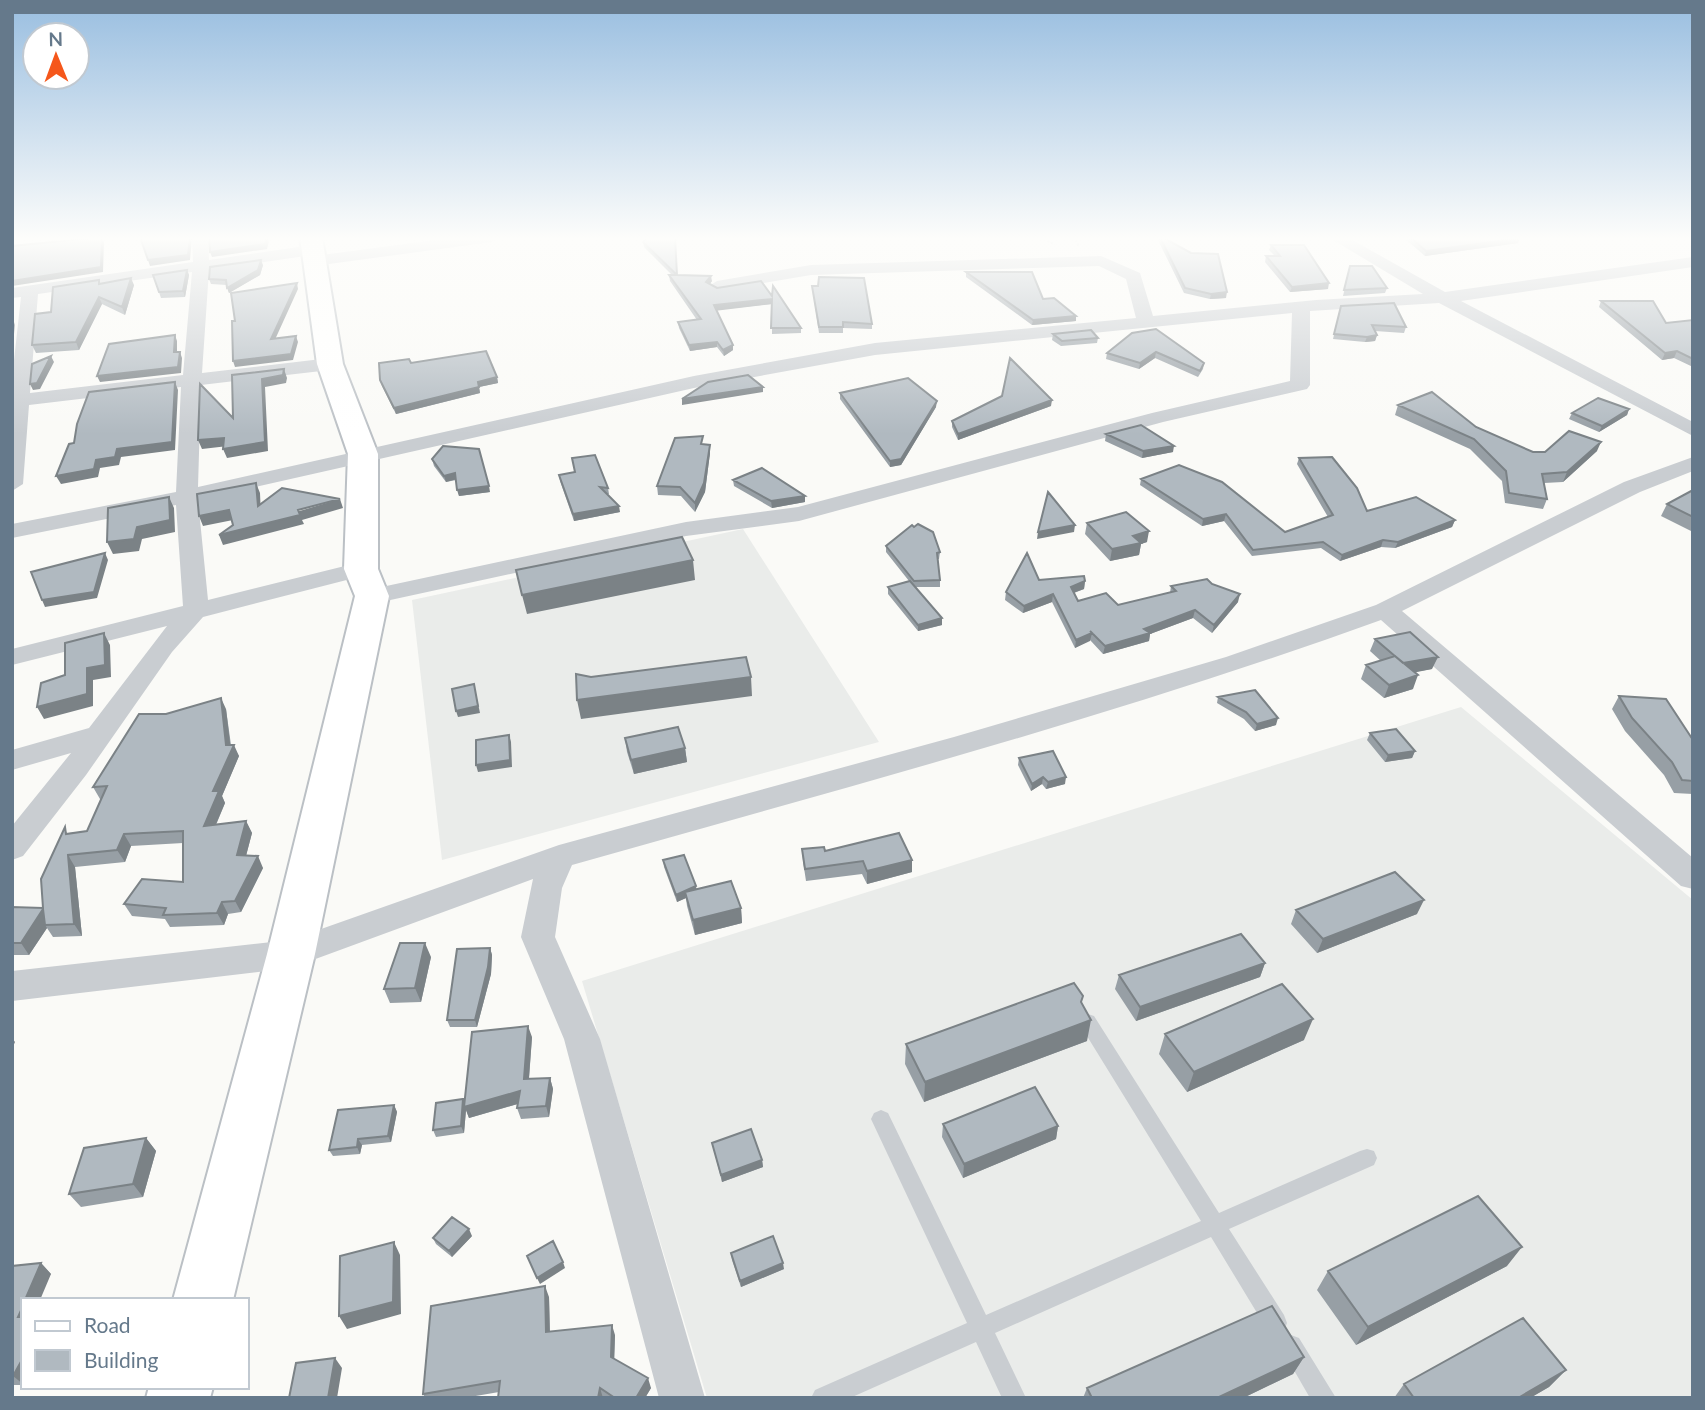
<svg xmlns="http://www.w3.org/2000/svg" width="1705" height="1410" font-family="Lato,sans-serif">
<rect width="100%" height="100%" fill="#fafaf7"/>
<path fill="#eaecea" d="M743,529L879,742L442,860L412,600Z
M1461,707L1693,900V1398H707L582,981Z"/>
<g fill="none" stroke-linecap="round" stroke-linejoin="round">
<g stroke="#bbc0c5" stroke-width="4">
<path id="secondary" d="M300,237H322L343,364L378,454V569L389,596L315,954L233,1300H173L267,954L355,596L344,569L348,454L317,364Z
M149,1387H213L210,1398H146Z"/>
</g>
<path stroke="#c0c3c5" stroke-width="2.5" stroke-dasharray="2 2" stroke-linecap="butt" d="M1036,237L1055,244
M1073,237L1079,246"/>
<path fill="#c9cdd1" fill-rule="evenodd" d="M1088,1014L1094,1016L1219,1213L1360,1151L1367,1149L1374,1151L1377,1158L1374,1165L1229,1229L1284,1315L1287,1323L1284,1331L1276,1334L1268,1331L1211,1237L995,1333L1026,1398H1002L976,1342L850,1398H811L815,1390L967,1323L871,1119L874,1113L881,1110L888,1113L986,1315L1201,1221L1082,1028L1079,1022L1082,1016Z
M1291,1335L1299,1338L1336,1398H1310L1280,1346L1283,1338Z"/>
<path fill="#c9cdd1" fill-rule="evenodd" d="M192,237H208L209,260L312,245L320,250L312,255L209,270L202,373L330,358L339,364L330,370L201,385L198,487L694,376L875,343L1136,318L1126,279L1099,266L811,275L717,291L709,286L717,281L811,265L1101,256L1140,273L1153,316L1316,300L1423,294L1328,237H1347L1445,292L1693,257V267L1461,301L1693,422V436L1439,303L1310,311V385L1307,389L1163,422L799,521L686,536L372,604L363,601L359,596L363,591L686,522L798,507L1152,413L1290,381L1292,313L875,355L694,388L198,500L208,600L361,562L370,564L373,569L370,574L203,617L172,652L86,775L23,856L12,860V826L71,753L12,770V750L89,728L167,626L12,665V649L183,606L176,505L12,538V524L176,492L181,387L29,405L23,484L12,491V378L21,297L12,298V288L193,262ZM192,272L183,375L30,393L38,294Z
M458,237H500L492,242L314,266L306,261L314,256Z
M1693,457V471L1640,492L1402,611L1693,858V889L1681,886L1381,620C1116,716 843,788 572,865L562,888L555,937L600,1039L705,1398H659L564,1039L521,937L533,879L291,968L12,1001V971L290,940L559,845L954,737L1226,657L1376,605L1624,482Z"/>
<use href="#secondary" fill="#fff" fill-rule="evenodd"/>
</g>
<path fill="#979fa5" d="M1159,237H1162L1226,298L1210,299L1184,293L1158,240Z
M1403,237H1519L1518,243L1425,256Z
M643,242L677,275L712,281L710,284L717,288L772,296L801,328V333L772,334V304L716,310L733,350L724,356L717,347L690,351L679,328L678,322L697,320L670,281L669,275H672L644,247Z
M1271,245L1328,289L1290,292L1265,262L1266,256H1275L1269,250Z
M263,265L260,275L229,293L227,285L211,284L209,279Z
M1350,266L1387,288L1385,293L1343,296Z
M187,270L189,275L185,297L161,298L153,275Z
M966,272L1043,299L1076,316V321L1032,325L966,277Z
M101,284L134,285L125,315L102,304L79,350L36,353L32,345L51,312Z
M812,286L872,324V329L843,328V333H819Z
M1601,301L1666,323L1693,320V367L1674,358L1662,360L1599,307Z
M1341,306L1406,327L1404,333L1375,331L1377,335L1375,341L1365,342L1333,339Z
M1132,333L1204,363L1203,369L1198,377L1155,358L1139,369L1106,359L1107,353Z
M1053,334L1098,338L1097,343L1061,346L1052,340Z
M411,363L497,377L498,383L479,387L480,393L396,414L382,386L380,380Z
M840,393L936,407L901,465L890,467L840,399Z
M1398,405L1476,427L1533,452L1597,451L1563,482L1544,483L1547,499L1543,509L1505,503L1502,481L1470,449L1395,415Z
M1051,406L958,440L952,427V421Z
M1629,409L1627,415L1599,432L1569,419L1572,413Z
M1106,434L1173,452L1142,458L1105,441Z
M704,444L710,445V453L705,492L695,512L681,496L658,495L657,486Z
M1299,458L1367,511L1455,520L1452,527L1395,548L1381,547L1340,561L1321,548L1252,556L1224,521L1202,526L1140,485L1141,479L1285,532L1328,517L1297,464Z
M432,459L490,492L459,496L456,480L446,482L434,466Z
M574,472L608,488L609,494H607L620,512L574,521L560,481L559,475Z
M733,480L805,496V502L772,508L734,486Z
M1693,490V532L1661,516L1667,504Z
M1087,523L1147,542L1141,544L1139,555L1110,561L1085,534Z
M886,546L940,552L939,559H938L940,580V587H916L942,625L918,631L888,594V587L909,581L886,552Z
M1039,580L1085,581L1084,589L1074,593L1078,601L1118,605L1170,593L1171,586L1212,584L1238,602L1212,633L1193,618L1150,634L1149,641L1103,654L1090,640L1075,648L1052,602L1023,613L1005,600L1006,592Z
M1375,639L1432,669L1414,672L1413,689L1384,698L1361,679L1366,665L1381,661L1370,651Z
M1619,696L1693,740V794L1674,793L1664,775L1625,731L1612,709Z
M1218,697L1276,725L1255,731L1244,719L1217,703Z
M226,709L231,745L239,756L222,796L225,803L216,825L246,821L252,833L246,856L263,868L241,912L228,914L224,925L170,927L165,919L132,916L124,904L183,882V843L131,846L125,862L75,867L82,936L53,937L47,928L29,955H12V907L43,908L69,833L87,831L102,799H100L93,787L166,714Z
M1370,733L1415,751L1412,758L1385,762L1367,740Z
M625,738L685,748L687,762L634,774L627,752Z
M1019,758L1065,784L1046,789L1042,784L1031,791L1018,765Z
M802,849L912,860V872L867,884L862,874L806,881L803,861Z
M663,860L697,889L741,908L742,923L695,935L687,906L686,898L677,902L664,867Z
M1296,910L1417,914L1317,953L1291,924Z
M490,948L492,955L491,974L477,1027H450L447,1020Z
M431,957L421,1002L390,1003L384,989Z
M1265,963L1260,977L1136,1021L1115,989L1119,975Z
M1082,1003L1087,1041L924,1102L905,1064L906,1044Z
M1165,1034L1304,1040L1187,1092L1159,1054Z
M532,1037L529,1079L550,1078L553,1089L549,1117L521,1119L517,1108L518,1104L469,1118L466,1110L464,1133L436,1137L433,1130L463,1099L465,1102Z
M394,1105L397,1112L391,1142L362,1145L360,1154L333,1156L329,1150Z
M943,1124L1058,1126L1056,1139L963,1178L942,1137Z
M146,1138L156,1151L143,1197L81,1207L69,1194Z
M712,1143L762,1160L763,1167L722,1182Z
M472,1236L452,1257L436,1244L433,1238Z
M731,1253L784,1269L741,1287L732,1260Z
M41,1263L51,1274L23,1300V1385H12V1266Z
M1507,1266L1356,1345L1317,1290L1328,1271Z
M549,1297L550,1332L615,1335L614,1359L651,1388L645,1398H498L499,1392L464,1398H425L423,1394Z
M1304,1357L1293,1374L1243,1398H1083L1087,1388Z
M1566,1370L1549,1387L1530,1398H1394L1404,1384Z"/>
<path fill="#7b8286" d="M102,237L104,242L103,272L12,286V281Z
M190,237H192L190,260L150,266L148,260Z
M267,237H270L267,249L212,257L210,252Z
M1520,238L1518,243L1425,256L1426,251Z
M261,260L263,265L260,275L229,293L227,288Z
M187,270L189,275L185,297L183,291Z
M711,276L712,281L707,287L706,282Z
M131,278L134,285L125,315L122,307Z
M297,283L298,289L273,344L271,339Z
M1329,283L1328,289L1290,292L1292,287Z
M1227,292L1226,298L1210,299L1211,294Z
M99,297L102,304L79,350L76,342Z
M772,299V304L714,311V305Z
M1076,316V321L1032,325L1033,320Z
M13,319L15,325L12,352Z
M175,335L177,341V358L174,352Z
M1377,335L1375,341L1365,342L1367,337Z
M296,336L298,342L293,360L235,367L233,361Z
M717,342V347L690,351L689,345Z
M733,345V350L724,356L723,350Z
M1677,351L1674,358L1662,360L1665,353Z
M180,352L182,358L181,373L100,382L97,376Z
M1156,352L1155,358L1139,369L1140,363Z
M51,356L54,362L40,389L33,390L30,384Z
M284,369L287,378L286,383L265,387L268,451L227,458L223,449L262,379Z
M497,377L498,383L479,387L480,393L396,414L394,408L478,382Z
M175,382L178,390L175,450L121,457L119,465L100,468L98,477L61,484L56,476L96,460L117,449Z
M763,387V392L682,405V399Z
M1052,400L1051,406L958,440V434Z
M937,401L936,407L901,465L890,467V461Z
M1629,409L1627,415L1599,432L1602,426Z
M224,438L228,446L202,449L198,440Z
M1601,442L1597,451L1563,482L1567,472Z
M710,445V453L705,492L695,512V503Z
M1174,446L1173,452L1142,458L1143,451Z
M455,473L457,479L446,482L444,476Z
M256,483L260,493L261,516L258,506Z
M489,486L490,492L459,496L457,490Z
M805,496V502L772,508L771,501Z
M169,497L174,508L175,532L142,539L139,551L113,554L107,542L137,527Z
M340,499L343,508L302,520L304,524L223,545L219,535Z
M619,506L620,512L574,521L573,514Z
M229,510L233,520L203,526L199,516Z
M1226,514L1224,521L1202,526L1203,519Z
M1455,520L1452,527L1395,548L1398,542Z
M1075,525L1074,532L1037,539L1038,532Z
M1149,531L1147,542L1141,544L1139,555L1110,561L1112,549L1133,536Z
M1383,540L1381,547L1340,561L1342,555Z
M105,553L108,560L97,598L45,607L42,600Z
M693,560L695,580L527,614L522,595Z
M1085,581L1084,589L1070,594L1071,587Z
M1053,594L1052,602L1023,613L1024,606Z
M1240,594L1238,602L1212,633L1214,625Z
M1195,610L1193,618L1150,634L1149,641L1103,654L1105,646L1144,629Z
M942,618V625L918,631V625Z
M104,633L110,645L111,677L93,680V706L44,719L37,707L87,668Z
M1092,633L1090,641L1075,648L1076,640Z
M1438,657L1432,669L1397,676L1402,663Z
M1418,675L1413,689L1384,698L1389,685Z
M751,677L752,696L581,719L577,700Z
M474,684L480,713L458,717L456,711Z
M221,698L226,709L231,751L234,745L239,756L222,796L225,803L210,838L204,826L226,745Z
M1278,718L1276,725L1255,731L1257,724Z
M509,735L511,742L512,767L478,772L476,765Z
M685,748L687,762L634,774L631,760Z
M1415,751L1412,758L1385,762L1388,755Z
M1043,777L1042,784L1031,791L1032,784Z
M1066,777L1065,784L1046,789L1048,782Z
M246,821L252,833L243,867L237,855Z
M124,834L131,846L125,862L117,850Z
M68,855L75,867L82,936L74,924Z
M258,856L263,868L241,912L235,901Z
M912,860V872L867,884V871Z
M696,886L697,893L685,892L686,898L677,902L676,895Z
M1424,900L1417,914L1317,953L1323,939Z
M222,902L228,914L224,925L217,913Z
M741,908L742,923L695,935L693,920Z
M43,909L45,925L47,928L29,955L21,943Z
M425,943L431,957L421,1002L415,988Z
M490,948L492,955L491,974L477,1027L475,1020Z
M1265,963L1260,977L1136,1021L1140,1007Z
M1313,1019L1304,1040L1187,1092L1194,1072Z
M1091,1020L1087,1041L924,1102L925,1082Z
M528,1026L532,1037L528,1090L524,1079Z
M12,1038L15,1042L12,1049Z
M550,1078L553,1089L549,1117L546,1106Z
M520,1091L524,1102L469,1118L466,1110L464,1133L461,1126L463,1099L466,1106Z
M394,1105L397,1112L391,1142L388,1136Z
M1058,1126L1056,1139L963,1178L964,1164Z
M146,1138L156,1151L143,1197L133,1184Z
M358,1139L362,1145L360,1154L357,1147Z
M762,1160L763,1167L722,1182L721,1175Z
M469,1229L472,1236L452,1257L449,1251Z
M394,1242L400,1255L401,1314L347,1329L339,1316Z
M1522,1247L1507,1266L1356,1345L1368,1327Z
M563,1262L565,1268L540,1284L537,1278Z
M41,1263L51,1274L40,1300H25Z
M783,1263L784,1269L741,1287L740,1281Z
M545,1286L549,1297L550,1342L546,1332Z
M23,1306V1322L18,1317Z
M612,1325L615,1335L614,1367L611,1357Z
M1304,1357L1293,1374L1243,1398H1217Z
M23,1358V1384L13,1376Z
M335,1358L342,1368L337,1398H328Z
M1566,1370L1549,1387L1530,1398H1518Z
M648,1378L651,1388L645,1398H636Z
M600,1388L603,1398H598Z"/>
<path fill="#b0b9c0" stroke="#7b8286" stroke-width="2" d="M102,237L101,267L12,281V246Z
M140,237H190L188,255L148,260Z
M209,237H267L265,244L210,252Z
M647,237H675L677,275L711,276L706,282L717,288L761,281L772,296L773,286L801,328H771L772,299L714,305L733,345L723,350L717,342L689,345L678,322L701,319L669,275H677L643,242Z
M1160,237H1162L1191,253L1218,254L1227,292L1211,294L1185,288Z
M1410,237H1519L1520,238L1426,251Z
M1271,245H1304L1329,283L1292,287L1266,256H1280Z
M261,260L258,270L227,288L226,280L209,279L210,267Z
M1350,266H1372L1387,288L1344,290Z
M187,270L183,291L159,292L153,275Z
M966,272H1032L1043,299L1054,298L1076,316L1033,320Z
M819,277L864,278L872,324L843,322V327H819L812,286H818Z
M131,278L122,307L99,297L76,342L32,345L35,314L51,312L53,287L99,280V284Z
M297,283L271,339L296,336L291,354L233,361L232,321H235L231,293Z
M1601,301H1653L1666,323L1693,320V359L1677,351L1665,353Z
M1394,303L1406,327L1372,325L1377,335L1367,337L1334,334L1341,306Z
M1156,329L1204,363L1200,371L1156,352L1140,363L1107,353L1132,333Z
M1091,330L1098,338L1062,341L1053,334Z
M175,335L174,352H180L178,367L97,376L109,344Z
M486,351L497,377L478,382L479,387L394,408L380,380L379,363L409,359L411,363Z
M51,356L37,383L30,384L32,364Z
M1010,358L1052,400L958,434L952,421L1002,396Z
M284,369L283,375L262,379L265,442L223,449L224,438L198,440L200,384L233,418L232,375Z
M748,375L763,387L682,399L708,382Z
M908,378L937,401L901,459L890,461L840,393Z
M175,382L172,442L117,449L115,457L96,460L94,469L56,476L69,444L74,443L77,424L89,392Z
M1432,392L1476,427L1533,452H1545L1569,431L1601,442L1567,472L1542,474L1547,499L1509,493L1506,471L1474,439L1398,405Z
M1598,398L1629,409L1602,426L1572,413Z
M1141,425L1174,446L1143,451L1106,434Z
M703,436L701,444L710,445L704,483L695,503L680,487L657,486L675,438Z
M443,446L479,449L489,486L457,490L455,473L444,476L432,459Z
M595,455L608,488L600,487L619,506L573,514L559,475L575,472L572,458Z
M1332,457L1357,488L1367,511L1416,497L1455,520L1398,542L1383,540L1342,555L1323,542L1253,550L1226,514L1203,519L1141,479L1179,465L1222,482L1285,532L1333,515L1299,458Z
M762,468L805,496L771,501L733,480Z
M256,483L258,506L282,488L340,499L298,510L300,515L219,535L233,525L229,510L199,516L197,494Z
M1693,490V517L1667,504Z
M1048,492L1075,525L1038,532Z
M169,497L170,520L137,527L134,539L107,542L108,508Z
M1126,512L1149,531L1133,536L1141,543L1112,549L1087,523Z
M918,524L933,532L940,552L937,553L940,580L914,581L886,546L912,525L914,527Z
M682,537L693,560L522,595L516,570Z
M105,553L94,592L42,600L31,572Z
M1027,553L1039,580L1084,576L1085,581L1071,587L1078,601L1106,593L1118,605L1176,591L1171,586L1207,579L1212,584L1240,594L1214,625L1195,610L1144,629L1150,633L1105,646L1090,631L1092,633L1076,640L1053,594L1024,606L1006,592Z
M910,581L942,618L918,625L888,587Z
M1410,632L1438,657L1403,663L1375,639Z
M104,633L105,665L87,668V694L37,707L41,683L65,675V643Z
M1395,656L1418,675L1389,685L1366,665Z
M746,657L751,677L577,700L576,674L591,677Z
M474,684L478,706L456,711L452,689Z
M1255,690L1278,718L1257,724L1246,712L1218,697Z
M1619,696L1666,699L1693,740V781L1682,780L1672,762L1632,718Z
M221,698L226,745H234L213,791H219L204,826L246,821L237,855L258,856L235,901L222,902L217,913L163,915L166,908L124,904L142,879L183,882V831L124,834L117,850L68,855L74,924L45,925L43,909L21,943H12V907L43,908L41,879L65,827L66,834L87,831L107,786L93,787L139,714H166Z
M678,727L685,748L631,760L625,738Z
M1396,729L1415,751L1388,755L1370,733Z
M509,735L510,760L476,765V740Z
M1053,751L1066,777L1048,782L1043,777L1032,784L1019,758Z
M899,833L912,860L867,871L863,861L805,869L802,849L824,847L825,851Z
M684,855L696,886L676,895L663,860Z
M1395,872L1424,900L1323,939L1296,910Z
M731,881L741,908L693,920L685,892Z
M1241,934L1265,963L1140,1007L1119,975Z
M400,943H425L415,988L384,989Z
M490,948L488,967L475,1020H447L457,949Z
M1074,983L1083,996L1081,1002L1091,1020L925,1082L906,1044Z
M1282,984L1313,1019L1194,1072L1165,1034Z
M528,1026L524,1079L550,1078L546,1106L517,1108L520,1091L464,1107L472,1032Z
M1035,1087L1058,1126L964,1164L943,1124Z
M463,1099L461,1126L433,1130L436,1103Z
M394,1105L388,1136L358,1139L357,1147L329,1150L338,1110Z
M751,1129L762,1160L721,1175L712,1143Z
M146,1138L133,1184L69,1194L84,1148Z
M1478,1196L1522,1247L1368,1327L1328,1271Z
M452,1217L469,1229L449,1251L433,1238Z
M773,1236L783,1263L740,1281L731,1253Z
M553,1241L563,1262L537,1278L527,1256Z
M394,1242L393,1302L339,1316L340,1256Z
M41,1263L25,1300H23V1306L18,1317H23V1358L13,1376H12V1266Z
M545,1286L546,1332L612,1325L611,1357L648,1378L636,1398H615L600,1388L598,1398H498L500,1381L423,1394L431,1306Z
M1272,1306L1304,1357L1217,1398H1092L1087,1388Z
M1523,1318L1566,1370L1518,1398H1414L1404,1384Z
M335,1358L328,1398H289L296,1363Z"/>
<linearGradient id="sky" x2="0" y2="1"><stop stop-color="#99bee0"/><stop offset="0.55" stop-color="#fdfdfb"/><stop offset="1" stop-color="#fdfdfb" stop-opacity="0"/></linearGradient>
<rect width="1705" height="434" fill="url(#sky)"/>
<rect width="1705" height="1410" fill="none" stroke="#65798b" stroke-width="28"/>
<rect x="21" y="1298" width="228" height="91" fill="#ffffff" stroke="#c1c9d1" stroke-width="2"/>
<rect x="35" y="1321" width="35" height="10" fill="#ffffff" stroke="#c1c9d1" stroke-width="2"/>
<text x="84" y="1333" font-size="21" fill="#65798b">Road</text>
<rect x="35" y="1350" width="35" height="21" fill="#b0b9c0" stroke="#c1c9d1" stroke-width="2"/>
<text x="84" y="1368" font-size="21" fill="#65798b">Building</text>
<g transform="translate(56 56) rotate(359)"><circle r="33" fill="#ffffff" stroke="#c1c9d1" stroke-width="2"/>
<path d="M0-5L12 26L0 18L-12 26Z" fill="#f5571b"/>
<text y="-10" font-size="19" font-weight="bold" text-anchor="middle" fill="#65798b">N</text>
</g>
</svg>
